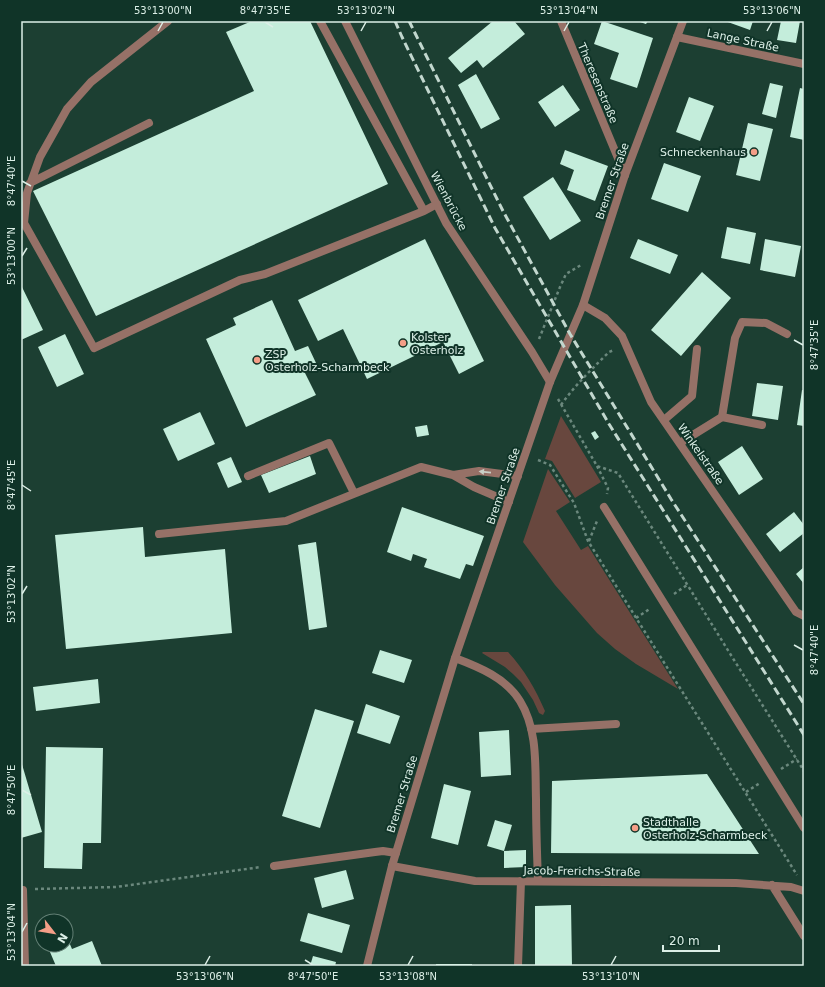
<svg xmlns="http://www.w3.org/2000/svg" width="825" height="987" font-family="'DejaVu Sans',sans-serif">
<rect width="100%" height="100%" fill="#1c3f32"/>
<path fill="#68473e" d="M561,416L601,482L575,498L552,461L545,459Z
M548,469L570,502L556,511L581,550L588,546L678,689L636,664L615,649L597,633L555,585L523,542Z
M483,652H508C524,669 536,690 545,711L543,715L539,713L533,700L521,682L513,674L505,667L482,653Z"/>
<path fill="#c4eddb" d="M252,21H310L388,184L96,316L33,191L254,91L226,32Z
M493,21H514L525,34L483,68L477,60L461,73L448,58Z
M602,21L653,38L637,88L610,79L619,53L594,44Z
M637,21H648L646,24Z
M725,21H753L750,30Z
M781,21H800L796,43L777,40Z
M476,74L500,119L481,129L458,85Z
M770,83L783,86L776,118L762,114Z
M563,85L580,110L555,127L538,102Z
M800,88L804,89V140L790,137Z
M689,97L714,106L700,141L676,132Z
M748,123L773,129L760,181L736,175Z
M565,150L608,166L595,201L567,190L574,170L560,164Z
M664,163L701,176L688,212L651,199Z
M553,177L581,221L550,240L523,197Z
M727,227L756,233L750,264L721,258Z
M425,239L484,361L459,374L443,342L367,379L343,329L318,341L298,300Z
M638,239L678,255L670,274L630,258Z
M765,239L801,246L795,277L760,270Z
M702,272L731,298L681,356L651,330Z
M21,285L43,330L21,340Z
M272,300L295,351L308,346L316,363L303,369L316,395L246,427L206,339L236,325L233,318Z
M65,334L84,374L57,387L38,347Z
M757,383L783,386L778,420L752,416Z
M802,390H804V426L797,425Z
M200,412L215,444L178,461L163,429Z
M427,425L429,435L417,437L415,427Z
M595,431L599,437L595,440L591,433Z
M742,446L763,479L739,495L718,462Z
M310,456L316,474L269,493L261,475Z
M231,457L242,482L228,488L217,463Z
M402,507L484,536L473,566L466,564L460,579L424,567L427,559L413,554L411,561L387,552Z
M794,512L804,525V533L780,552L766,534Z
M143,527L145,557L225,549L232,633L66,649L55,535Z
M316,542L327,627L309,630L298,545Z
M804,567V584L796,574Z
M380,650L412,660L404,683L372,673Z
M98,679L100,703L36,711L33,687Z
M366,704L400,716L390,744L357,733Z
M315,709L354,721L320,828L282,816Z
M509,730L511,775L481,777L479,732Z
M46,747L103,748L101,843H83L82,869L44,868Z
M21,761L42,832L21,838Z
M707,774L759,854L551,853L552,781Z
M444,784L471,791L458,845L431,838Z
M495,820L512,825L504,851L487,846Z
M526,850V867L504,868V851Z
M346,870L354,899L322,908L314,878Z
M571,905L572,966H535V906Z
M308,913L350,925L342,953L300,941Z
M66,935L72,949L92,941L102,966H56L47,945H66Z
M313,956L336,962L335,966H310Z
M436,964H472V966H436Z"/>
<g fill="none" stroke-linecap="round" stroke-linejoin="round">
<path stroke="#6b887d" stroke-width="2.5" stroke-dasharray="3 3" stroke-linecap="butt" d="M539,339L560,287L566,274L581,265
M558,399L597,466L618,473L734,660L804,771
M561,405C575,385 592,369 609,352L614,350
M538,460L550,465L574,503L588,541L797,875
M597,466L608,488L607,494
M589,541L597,521
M674,594L687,585
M636,618L651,608
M781,769L797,759
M746,792L760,783
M35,889L116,887L261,867"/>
<path stroke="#967167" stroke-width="8" d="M168,21L91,82L67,109L40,157L27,193L24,223L94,348L240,280L265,274L424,211L437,204
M320,21L424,211
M345,21L446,223L532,352L550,382
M30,183L149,123
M722,417L762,425
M664,420L692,396L697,349
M453,475L479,471L518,476
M248,476L329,443L354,493
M604,507L804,828
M159,534L286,521L421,467L453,475L474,487L509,502
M455,658C479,667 506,678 520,701C538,730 535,766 536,799C536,826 537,854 538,881
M531,729L616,724
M274,866L375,852L383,851L396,853
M23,890L25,966
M518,966L521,881"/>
<path stroke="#967167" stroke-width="8" d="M561,21L625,175
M677,37L804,64
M583,305L605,318L622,336L651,402L796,612L804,616
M680,443L722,417L735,338L742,322L766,323L787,334
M392,866L475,881L736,883L791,887L804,891
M772,885L804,936"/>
<path stroke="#967167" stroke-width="8" d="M367,966L392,866L455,658L550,382L583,305L625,175L683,21"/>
<path stroke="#c2d7ce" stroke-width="3" stroke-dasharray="8 4" stroke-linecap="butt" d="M395,21L402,37L495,228L609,424L804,735
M409,21L503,211L570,334L671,499L804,704"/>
</g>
<defs><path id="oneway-solid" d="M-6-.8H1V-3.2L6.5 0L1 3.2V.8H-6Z"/></defs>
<use fill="#cad0c7" href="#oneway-solid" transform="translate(485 472) rotate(-174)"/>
<path fill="none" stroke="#dcefe7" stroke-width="1.5" d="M265,22L273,27M158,31L163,22M361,31L366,22M564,31L569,22M767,31L772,22M22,181L31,186M22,256L27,248M794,340L803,345M22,485L31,491M22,594L27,586M794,645L803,650M22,790L31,795M22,932L27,923M305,960L313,965M205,965L210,956M408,965L413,956M611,965L616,956"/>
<g fill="#f49e87" stroke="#103428" stroke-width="1.5">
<circle cx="754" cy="152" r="4"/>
<circle cx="403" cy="343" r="4"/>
<circle cx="257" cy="360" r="4"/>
<circle cx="635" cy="828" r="4"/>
</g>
<g text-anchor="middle" stroke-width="4" stroke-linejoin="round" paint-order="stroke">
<g font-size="11" fill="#dcefe7" stroke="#103428">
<text transform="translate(743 40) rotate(12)" y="4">Lange Straße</text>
<text transform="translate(598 83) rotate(67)" y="4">Theresenstraße</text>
<text transform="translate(612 181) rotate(-71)" y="4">Bremer Straße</text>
<text transform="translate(449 201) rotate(62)" y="4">Wienbrücke</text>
<text transform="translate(701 454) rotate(55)" y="4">Winkelstraße</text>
<text transform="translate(503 486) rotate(-71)" y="4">Bremer Straße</text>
<text transform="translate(402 794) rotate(-73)" y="4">Bremer Straße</text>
<text transform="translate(582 871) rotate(1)" y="4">Jacob-Frerichs-Straße</text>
</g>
<g font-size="11" fill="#dcefe7" stroke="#103428" text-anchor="start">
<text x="746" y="156" text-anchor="end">Schneckenhaus</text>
<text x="411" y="341">Kolster<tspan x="411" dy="13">Osterholz</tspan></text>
<text x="265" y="358">ZSP<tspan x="265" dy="13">Osterholz-Scharmbeck</tspan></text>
<text x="643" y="826">Stadthalle<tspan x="643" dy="13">Osterholz-Scharmbeck</tspan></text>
</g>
</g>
<rect width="825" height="987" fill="none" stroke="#103428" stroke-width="44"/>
<g transform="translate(54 933) rotate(121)"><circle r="19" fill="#103428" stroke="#627f74"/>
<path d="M0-3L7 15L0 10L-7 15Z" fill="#f49e87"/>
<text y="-6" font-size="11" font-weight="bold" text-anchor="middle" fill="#dcefe7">N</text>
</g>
<path d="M663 945v6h56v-6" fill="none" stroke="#dcefe7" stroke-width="2"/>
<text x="669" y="945" font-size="12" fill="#dcefe7" stroke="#103428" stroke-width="3" paint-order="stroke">20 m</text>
<rect x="22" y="22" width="781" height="943" fill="none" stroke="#dcefe7" stroke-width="1.5"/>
<g font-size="10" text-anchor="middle" fill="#dcefe7">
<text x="163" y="14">53°13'00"N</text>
<text x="265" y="14">8°47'35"E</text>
<text x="366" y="14">53°13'02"N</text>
<text x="569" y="14">53°13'04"N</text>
<text x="772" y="14">53°13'06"N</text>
<text transform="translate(11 181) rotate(-90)" y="4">8°47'40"E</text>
<text transform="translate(11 256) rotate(-90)" y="4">53°13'00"N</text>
<text transform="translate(814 345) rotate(-90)" y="4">8°47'35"E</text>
<text transform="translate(11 485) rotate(-90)" y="4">8°47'45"E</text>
<text transform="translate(11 594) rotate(-90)" y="4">53°13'02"N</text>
<text transform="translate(814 650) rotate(-90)" y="4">8°47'40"E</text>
<text transform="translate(11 790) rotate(-90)" y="4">8°47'50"E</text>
<text transform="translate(11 932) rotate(-90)" y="4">53°13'04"N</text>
<text x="205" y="980">53°13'06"N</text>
<text x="313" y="980">8°47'50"E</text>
<text x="408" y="980">53°13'08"N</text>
<text x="611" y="980">53°13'10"N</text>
</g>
</svg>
